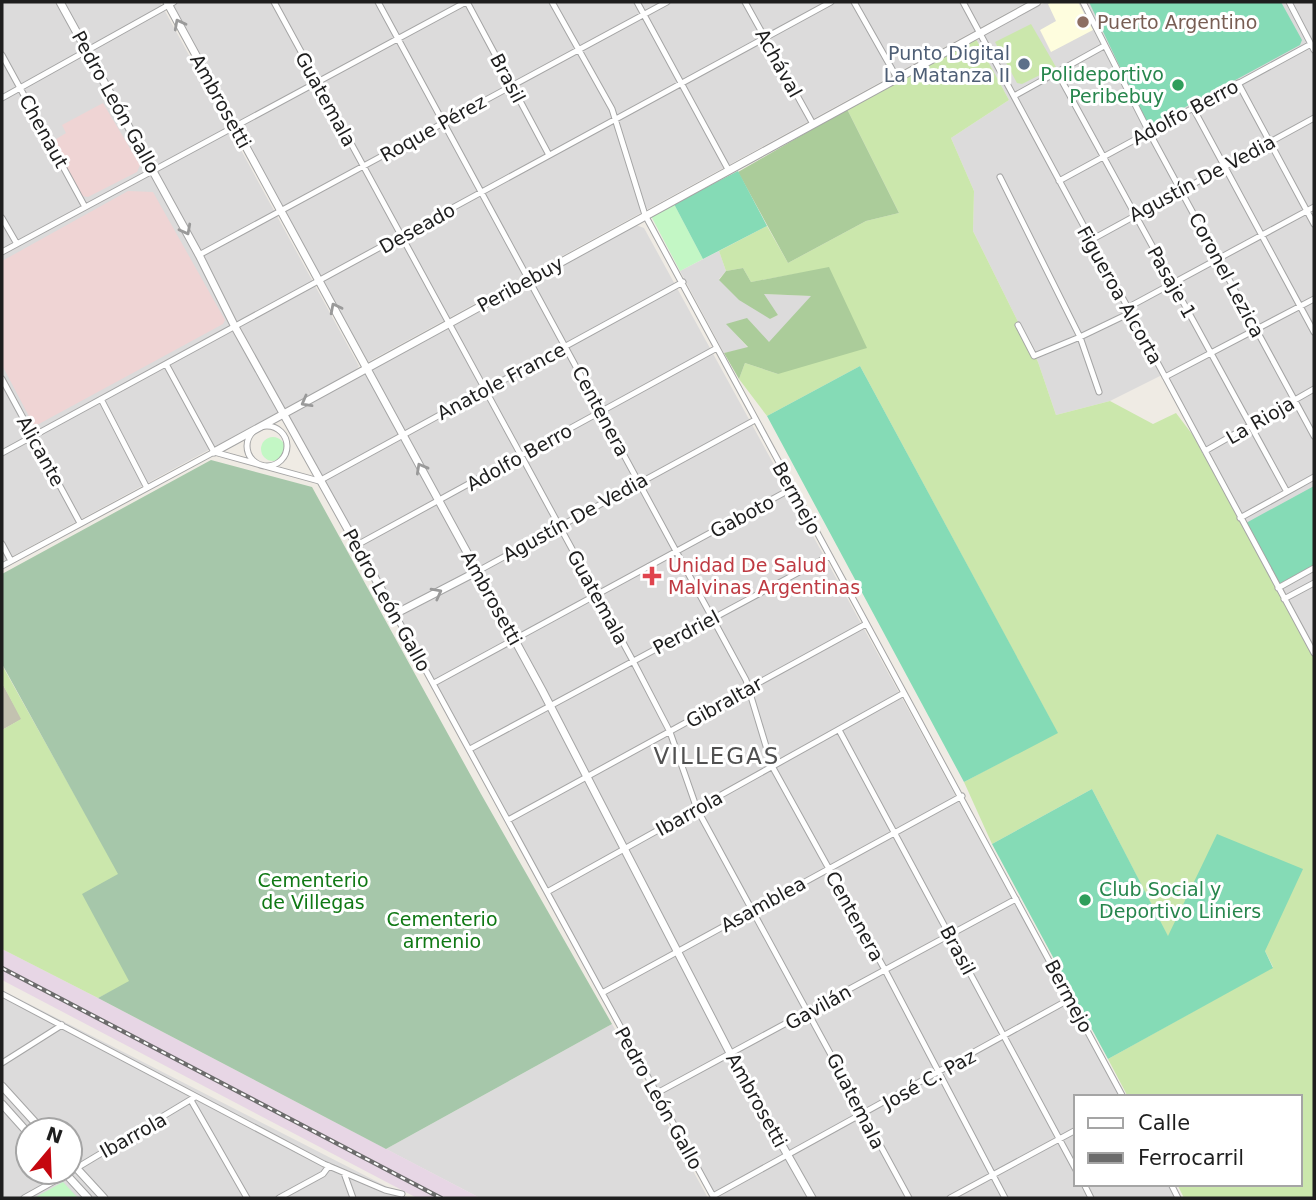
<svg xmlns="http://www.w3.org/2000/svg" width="1316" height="1200" font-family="'DejaVu Sans',sans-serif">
<rect width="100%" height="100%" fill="#efebe4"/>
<path fill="#dcdbdb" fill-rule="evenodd" d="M2,2H160L359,366L356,370L2,562Z
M168,2H1027L368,362Z
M1046,2H1314V650L1166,373L1110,401L1056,415L1038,362L973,231L974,191L951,138L1009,100L976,39Z
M636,225L644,228L1121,1097H1076V1184H1169L1176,1198H712L288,416Z
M719,251L726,271L719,279L770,319L778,315L763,294L812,296L769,343L727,324L748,348L724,353L680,271Z
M2,990L409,1198H2ZM28,1130H70V1172H28Z
M612,1024L708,1198H480L386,1149Z"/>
<path fill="#efd4d4" d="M103,103L140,165L137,172L88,197L82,196L53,141L66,133L62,125Z
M128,191L153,192L225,320L223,324L37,425L33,424L2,365V261Z"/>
<path fill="#e7d6e5" d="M2,949L98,998L480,1198H417L2,980Z"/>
<path fill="#fefdde" d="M1052,2H1078L1093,30L1051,52L1040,30L1056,21L1048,4Z"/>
<path fill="#c3c2b0" d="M2,683L22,719L2,730Z"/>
<path fill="#cbe7ac" d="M1031,24L1056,67L1022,84L1017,83L995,42Z
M976,39L1009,100L951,138L974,191L973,231L1038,362L1056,415L1110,401L1153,424L1176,413L1205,451L1314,653V1198H1184L1177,1184H1300V1097H1128L1108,1059L1273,967L1265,951L1168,937L1092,789L992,844L964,782L1057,732L860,366L767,416L739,379L745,363L778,374L829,268L751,282L743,268L726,271L719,251L767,226L788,263L866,221L899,213L847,109Z
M2,665L119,874L130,982L98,998L2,949V730L21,719L2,683Z"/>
<path fill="#abcc9a" d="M847,109L899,213L866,221L788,263L738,172Z
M829,267L867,348L778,374L745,363L739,379L724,353L748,347L726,324L747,318L769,342L811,296L764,294L778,315L770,319L739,300L719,280L726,271L743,268L751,282Z"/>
<path fill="#a6c7aa" d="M211,460L312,487L481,794L612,1024L386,1149L98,998L129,981L82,894L118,874L2,664V574Z"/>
<path fill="#c3f7c5" d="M674,204L703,259L680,271L651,216Z
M261 449a12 12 0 1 1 24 0a12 12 0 1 1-24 0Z
M63,1182L78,1198H34Z"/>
<path fill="#85dbb6" d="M1089,2H1281L1302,40L1300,45L1152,125L1147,124Z
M738,171L767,226L703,259L674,204Z
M860,366L1058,733L964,782L767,416Z
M1314,486V565L1279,584L1246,523Z
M1092,789L1168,936L1217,834L1303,869L1265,951L1273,968L1108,1059L992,844Z"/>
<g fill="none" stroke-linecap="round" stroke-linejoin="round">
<g stroke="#a5a5a5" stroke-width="7">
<path id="minor" d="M274,2L633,661L670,732L697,809L909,1198
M378,2L746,680L772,766L885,970L1005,1198
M467,2L549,155
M552,2L612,109L645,215L1123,1097
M637,2L729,171
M745,2L813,124
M854,2L897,78
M963,2L1314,653
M1083,2L1149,132L1314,436
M1289,2L1314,50
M2,55L85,207
M1057,72L1287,492
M1238,83L1314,224
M1014,96L1104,46
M2,98L174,2
M1193,108L1314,332
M1000,177L1080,337L1130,313
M1059,181L1311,44
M2,218L17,244
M1091,240L1314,118
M2,252L466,2
M199,255L667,2
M1127,308L1314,207
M1018,325L1034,356L1080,337L1099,392
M166,364L214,452
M1165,377L1314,299
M2,379L80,523
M101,399L147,488
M247 446a20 20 0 1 1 40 0a20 20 0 1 1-40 0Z
M1205,451L1314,389
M214,452L319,481L683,282
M2,453L831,2
M1240,518L1314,477
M2,544L11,561
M357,545L717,348
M2,566L214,452
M478,571L755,420
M1278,588L1314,568
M1284,599L1314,583
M395,614L714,1198
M434,683L791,489
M839,730L1076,1170
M470,749L829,556
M508,820L866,624
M547,892L904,693
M602,993L962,796
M2,994L324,1164L385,1190L402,1194
M2,1063L62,1025
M657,1093L1016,899
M192,1102L247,1198
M70,1172L195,1097
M344,1173L353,1198
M1084,1184L1091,1198
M1171,1184L1178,1198
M713,1196L1070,999
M24,1198L67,1174
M279,1198L323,1174L329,1166
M950,1198L1076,1130"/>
</g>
<g stroke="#a5a5a5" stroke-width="9">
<path id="tertiary" d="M60,2L199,255L235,327L395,614L478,571
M167,2L542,690L731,1055L812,1198
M214,452L1037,2
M2,1086L42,1130
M2,1104L28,1133
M70,1161L104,1198
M64,1172L88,1198"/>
</g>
<use href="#minor" stroke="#fff" stroke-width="5"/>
<use href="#tertiary" stroke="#fff" stroke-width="7"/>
<g stroke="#6c6c6c" stroke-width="4.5">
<path id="rail" d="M2,968L441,1198"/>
</g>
<use href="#rail" stroke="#fff" stroke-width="2" stroke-dasharray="5" stroke-linecap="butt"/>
</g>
<defs><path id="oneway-chevron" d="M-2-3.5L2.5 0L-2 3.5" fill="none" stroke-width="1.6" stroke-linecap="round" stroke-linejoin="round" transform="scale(1.75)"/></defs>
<g stroke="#9a9a9a">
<use href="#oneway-chevron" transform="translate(179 24) rotate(-118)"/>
<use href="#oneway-chevron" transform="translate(186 230) rotate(62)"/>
<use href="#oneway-chevron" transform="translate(335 308) rotate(-117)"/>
<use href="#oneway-chevron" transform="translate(306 402) rotate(151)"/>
<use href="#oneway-chevron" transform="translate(421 468) rotate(-119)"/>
<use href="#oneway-chevron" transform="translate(437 593) rotate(-28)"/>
</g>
<circle fill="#8d6e63" stroke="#fff" stroke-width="2.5" cx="1083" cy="22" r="7"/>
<circle fill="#5c6f8a" stroke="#fff" stroke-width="2.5" cx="1024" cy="64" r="7"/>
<g fill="#2e9e5b" stroke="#fff" stroke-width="2.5">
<circle cx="1178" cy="85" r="7"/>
<circle cx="1085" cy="900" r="7"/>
</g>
<path fill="#e0444e" stroke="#fff" stroke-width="2.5" d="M648.5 565.5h7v7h7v7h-7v7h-7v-7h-7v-7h7z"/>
<g text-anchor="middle" stroke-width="6" stroke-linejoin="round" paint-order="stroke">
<g font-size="19" fill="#785e54" stroke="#fff" text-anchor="start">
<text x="1097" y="29">Puerto Argentino</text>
</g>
<g font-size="19" fill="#4e5e75" stroke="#fff" text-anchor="end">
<text x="1010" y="60">Punto Digital<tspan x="1010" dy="22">La Matanza II</tspan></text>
</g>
<g font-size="19" fill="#1e1e1e" stroke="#fff">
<text transform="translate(779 63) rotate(61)" y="7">Achával</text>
<text transform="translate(508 78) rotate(62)" y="7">Brasil</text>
<text transform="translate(326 99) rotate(61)" y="7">Guatemala</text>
<text transform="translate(221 101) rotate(61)" y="7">Ambrosetti</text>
<text transform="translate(116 102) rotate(61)" y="7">Pedro León Gallo</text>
<text transform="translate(1185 112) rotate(-28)" y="7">Adolfo Berro</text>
<text transform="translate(433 128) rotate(-29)" y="7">Roque Pérez</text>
<text transform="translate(44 131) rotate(61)" y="7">Chenaut</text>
<text transform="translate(1202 178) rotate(-28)" y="7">Agustín De Vedia</text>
<text transform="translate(417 228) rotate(-29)" y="7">Deseado</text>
<text transform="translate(1227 275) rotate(62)" y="7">Coronel Lezica</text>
<text transform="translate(1172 282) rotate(61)" y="7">Pasaje 1</text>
<text transform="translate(520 284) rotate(-29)" y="7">Peribebuy</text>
<text transform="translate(1120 295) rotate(61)" y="7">Figueroa Alcorta</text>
<text transform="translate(501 381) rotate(-28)" y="7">Anatole France</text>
<text transform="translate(601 411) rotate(62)" y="7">Centenera</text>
<text transform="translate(1260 420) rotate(-30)" y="7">La Rioja</text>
<text transform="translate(41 451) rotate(61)" y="7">Alicante</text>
<text transform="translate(519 457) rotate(-29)" y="7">Adolfo Berro</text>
<text transform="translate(797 498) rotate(61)" y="7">Bermejo</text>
<text transform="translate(742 516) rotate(-28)" y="7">Gaboto</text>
<text transform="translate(575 517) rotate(-29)" y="7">Agustín De Vedia</text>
<text transform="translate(598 597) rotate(61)" y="7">Guatemala</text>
<text transform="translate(492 598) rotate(61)" y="7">Ambrosetti</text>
<text transform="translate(387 600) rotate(61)" y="7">Pedro León Gallo</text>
<text transform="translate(686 632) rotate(-28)" y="7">Perdriel</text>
<text transform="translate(724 702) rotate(-29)" y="7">Gibraltar</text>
<text transform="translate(689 813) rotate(-29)" y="7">Ibarrola</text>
<text transform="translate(763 904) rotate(-29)" y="7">Asamblea</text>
<text transform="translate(855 916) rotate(61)" y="7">Centenera</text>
<text transform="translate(958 950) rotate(62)" y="7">Brasil</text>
<text transform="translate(1069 996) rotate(62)" y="7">Bermejo</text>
<text transform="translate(818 1007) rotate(-29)" y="7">Gavilán</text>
<text transform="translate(929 1079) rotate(-29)" y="7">José C. Paz</text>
<text transform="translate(659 1098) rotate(61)" y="7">Pedro León Gallo</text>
<text transform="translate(757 1100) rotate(61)" y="7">Ambrosetti</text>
<text transform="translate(856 1101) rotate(63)" y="7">Guatemala</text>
<text transform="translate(133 1135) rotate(-29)" y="7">Ibarrola</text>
</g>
<g font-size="19" fill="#27864d" stroke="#fff" text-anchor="end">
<text x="1164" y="81">Polideportivo<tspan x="1164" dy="22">Peribebuy</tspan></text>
<text x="1099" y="896" text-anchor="start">Club Social y<tspan x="1099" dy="22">Deportivo Liniers</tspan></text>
</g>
<g font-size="19" fill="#be3a42" stroke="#fff" text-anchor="start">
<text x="668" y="572">Unidad De Salud<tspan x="668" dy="22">Malvinas Argentinas</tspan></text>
</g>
<g font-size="19" fill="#0f7814" stroke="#fff">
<text x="313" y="887">Cementerio<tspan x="313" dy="22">de Villegas</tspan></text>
<text x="442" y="926">Cementerio<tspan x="442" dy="22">armenio</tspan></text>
</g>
<g font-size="23" letter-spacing="2" fill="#515151" stroke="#fff">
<text x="717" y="764">VILLEGAS</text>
</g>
</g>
<rect width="1316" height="1200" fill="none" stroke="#1e1e1e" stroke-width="7"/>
<rect x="1074" y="1095" width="228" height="91" fill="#ffffff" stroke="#a5a5a5" stroke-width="2"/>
<rect x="1088" y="1118" width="35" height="10" fill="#ffffff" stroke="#a5a5a5" stroke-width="2"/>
<text x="1138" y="1130" font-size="21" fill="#1e1e1e">Calle</text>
<rect x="1088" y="1153" width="35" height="10" fill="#6c6c6c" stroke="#a5a5a5" stroke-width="2"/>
<text x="1138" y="1165" font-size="21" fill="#1e1e1e">Ferrocarril</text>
<g transform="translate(49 1151) rotate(19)"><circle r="33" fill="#ffffff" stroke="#a5a5a5" stroke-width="2"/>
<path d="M0-5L12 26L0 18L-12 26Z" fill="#c5070f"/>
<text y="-10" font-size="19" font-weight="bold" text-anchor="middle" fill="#1e1e1e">N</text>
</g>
</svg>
